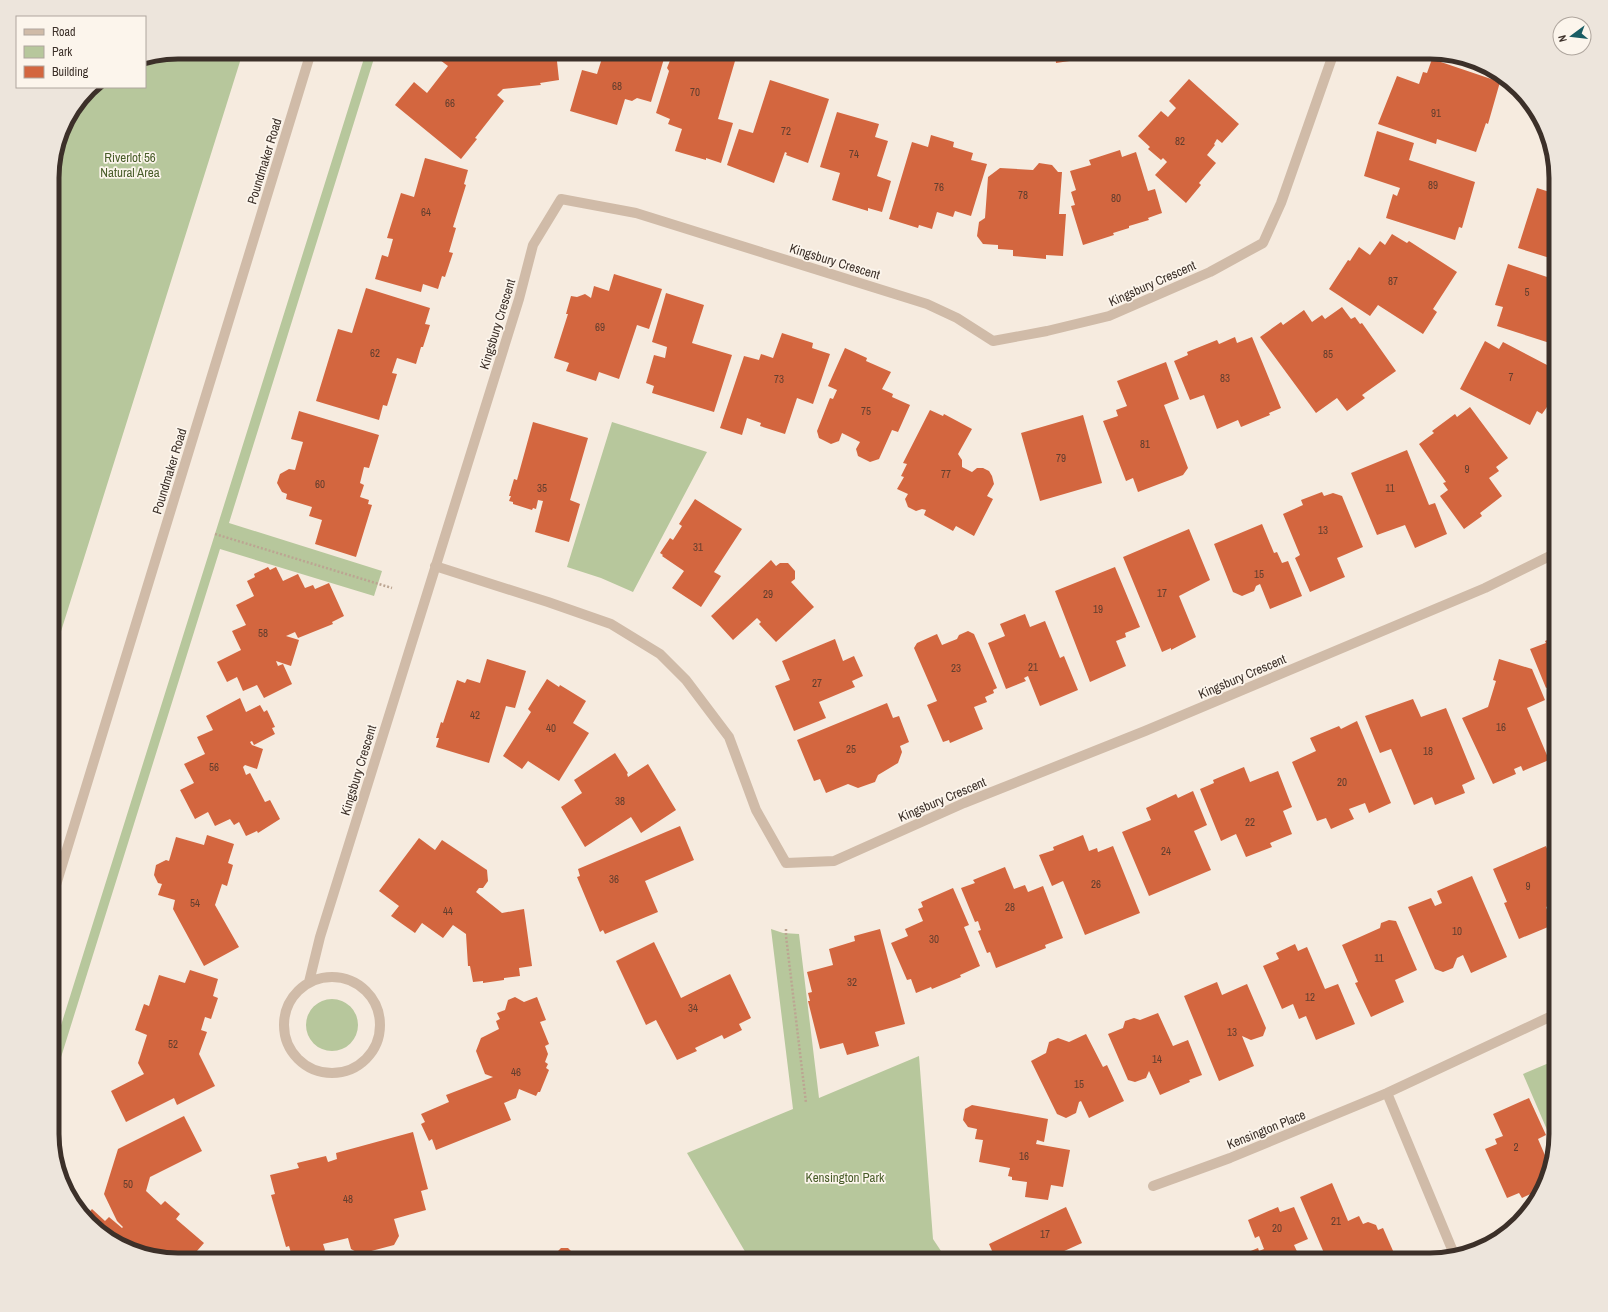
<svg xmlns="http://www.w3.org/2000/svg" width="1608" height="1312" font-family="'Archivo Narrow',sans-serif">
<rect width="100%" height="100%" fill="#f6ebdf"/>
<path fill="#b7c79c" d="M178,52H243L52,660V170L65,122L92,87H145V59Z
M366,52H376L229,523L382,571L374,596L220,549L52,1086V1054Z
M612,422L707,452L633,592L601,578L567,567Z
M771,929L783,933L799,934L819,1098L919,1056L933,1239L947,1260H750L687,1153L793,1109Z
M306 1025a26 26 0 1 1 52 0a26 26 0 1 1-52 0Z
M1556,1060V1134L1554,1146L1523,1074Z"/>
<path fill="#d3663f" d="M442,52H556L559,80L540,83L541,85L503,89L497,95L504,101L475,138L477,139L461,159L395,105L414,82L427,93L448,66L440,60L445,54Z
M604,52H666L651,102L637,98L632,101L625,99L617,125L570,111L582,70L597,74Z
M685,52H706L735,61L718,119L733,123L721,163L706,158V160L675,151L682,129L668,124L670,119L656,113L669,71L667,68L671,58L681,53L684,54Z
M1055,52H1082L1083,59L1056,63Z
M1233,52H1248L1241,59Z
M1432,59L1500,82L1488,124L1486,123L1476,152L1437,139L1436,144L1378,124L1397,76L1419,84L1423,72L1427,73Z
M1189,79L1239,124L1222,143L1217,139L1214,144L1215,145L1207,155L1216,163L1199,183L1201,185L1186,203L1155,175L1167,162L1163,158L1161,160L1148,149L1150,147L1138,136L1161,111L1168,117L1176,108L1169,101Z
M770,80L829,99L808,163L786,155L787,153L785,152L774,183L727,165L739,129L753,133Z
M837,112L879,124L875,137L888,141L877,176L891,181L882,212L868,208V211L832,200L840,173L820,167Z
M1377,131L1414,143L1409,160L1475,182L1462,228L1459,227L1455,240L1386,218L1393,194L1397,196L1400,188L1364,176Z
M931,135L954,142L953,147L973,153L971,160L987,164L971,216L955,211L953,217L937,212L932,229L919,225L918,228L889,219L912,142L928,147Z
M1120,150L1122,157L1136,152L1148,191L1155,189L1162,213L1148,218L1149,220L1129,226V228L1113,233L1114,235L1083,245L1071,206L1075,205L1071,192L1076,190L1070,171L1091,165L1089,160Z
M1550,154L1553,166L1547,164Z
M425,158L468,170L464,184L466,185L453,227L456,228L449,252L453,253L445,277L442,276L438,289L423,284L421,292L375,279L382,255L388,257L393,239L387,238L401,193L414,197Z
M1039,163L1052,165L1058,172H1062L1059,214H1066L1063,256L1046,255V259L1013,256V250L998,249V245L983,244L977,236L979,222L985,218L988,177L1000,168L1033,170Z
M1537,188L1556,194V260L1518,248Z
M1392,234L1407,243L1409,241L1457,272L1433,309L1437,312L1423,334L1378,305L1370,316L1329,289L1348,260L1350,261L1359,247L1370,255L1380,241L1385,245Z
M1508,264L1556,280V345L1497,326L1503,307L1495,305Z
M614,274L662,289L649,329L637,325L619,379L599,372L596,381L566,371L569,363L554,358L568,314H566L571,296L577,297L585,294L591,298L594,286L609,291Z
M366,288L430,308L425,324L430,325L423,347H421L416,364L397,358L392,373L397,374L387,406L383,405L379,420L316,401L338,329L352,333Z
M666,293L704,305L692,343L732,355L714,412L652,393L654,386L646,383L654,355L665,358L667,347L652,342Z
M1342,307L1351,319L1355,317L1360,324L1362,323L1396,371L1362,395L1365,398L1347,411L1337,398L1316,413L1260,337L1281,322L1283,325L1304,310L1312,322L1322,315L1325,319Z
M782,333L813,343L812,348L830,354L813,404L797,398L785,434L760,426L761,423L747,418L742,435L720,428L744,356L759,360L761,354L773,358Z
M1235,337L1237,343L1252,337L1281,408L1269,413L1270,415L1241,427L1238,420L1217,429L1204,395L1190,400L1174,361L1188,355L1187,352L1217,340L1219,344Z
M1485,341L1499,349L1503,342L1547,365L1554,354L1556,355V412L1547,407L1542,414L1537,411L1530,425L1460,389Z
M845,348L867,358L866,361L891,372L882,389L893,394L892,397L910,405L898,432L892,430L879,459L870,462L858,456L856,449L860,442L842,433L839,441L831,444L819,438L817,431L830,398L833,399L837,390L828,386Z
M1166,362L1179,399L1164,405L1188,468L1183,475L1138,492L1133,478L1126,481L1103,421L1118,416L1116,410L1127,406L1117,381Z
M1470,407L1508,458L1496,467L1499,471L1489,478L1502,496L1480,513L1482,516L1464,529L1440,496L1448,490L1443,483L1446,482L1419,444L1434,433L1432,431L1455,414L1457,417Z
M930,410L943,416L944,414L972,429L958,454L962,460V467L972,472L977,468H983L989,471L992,476L994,484L987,496L993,499L974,536L956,526L953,531L924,515L926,510L922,509L916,511L908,507L905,499L908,494L897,489L904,477L901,476L907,464L903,463Z
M299,411L379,435L369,468L364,467L360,483L364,485L360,497L369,500L368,504L372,505L356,557L315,544L322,520L309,516L312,507L286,499L287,494L282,492L277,483L280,474L289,469L295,470L303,442L291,439Z
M1083,415L1102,483L1040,501L1021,433Z
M533,422L588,438L570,500L580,504L569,542L535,532L543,501L538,500L536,509L533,508L532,510L513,504V502L509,501L511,496H509L514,479L517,480Z
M1407,450L1429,505L1435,503L1447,534L1415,548L1405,525L1377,535L1351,473Z
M1322,492L1324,496L1333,493L1342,496L1363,547L1337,558L1345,577L1310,592L1295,558L1300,555L1283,514L1303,505L1301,500Z
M695,499L742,529L714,572L721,576L701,607L672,588L684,571L662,556L663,555L660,553L670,538L673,540L682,526L679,524Z
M1262,524L1274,553L1277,552L1282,563L1288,561L1302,596L1270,609L1260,584L1256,586L1254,591L1242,596L1233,592L1214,544Z
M1189,529L1210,580L1179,596L1196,637L1171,650V648L1162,652L1123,557Z
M771,560L776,566L780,563H788L795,571V579L791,582L814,607L776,642L759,624L761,622L757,618L733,640L711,616Z
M268,567L270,570L276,567L283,581L298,574L305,588L313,585L315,589L329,583L344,616L332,622L333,624L298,638L295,632L286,636L299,640L291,666L276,661L278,666L283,664L292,684L264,698L257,685L243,691L237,677L227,682L217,662L241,650L232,631L246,625L236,605L254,596L247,581L255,577L254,574Z
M1115,567L1140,627L1125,633L1126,637L1116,641L1126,666L1090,682L1055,591Z
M1025,614L1030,627L1045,621L1060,658L1064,656L1078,690L1040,706L1028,676L1024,678L1026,681L1006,689L988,643L1005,636L1000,624Z
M968,631L974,634L997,688L993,690L994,693L985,697L987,702L974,707L983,729L950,743L949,740L943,742L927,705L937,701L914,648L917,643L937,634L942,645L957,639L959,635Z
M1556,636V684L1546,688L1530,649L1546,643L1545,641Z
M835,639L843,661L854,656L863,676L852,681L855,687L819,702L826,718L794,731L775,686L790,680L782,661Z
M487,659L526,671L515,708L506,706L489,763L436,747L439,738H436L441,722L443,723L457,680L465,683L467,679L480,683Z
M1499,659L1532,669L1545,700L1527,708L1549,760L1523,771L1521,766L1514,769L1516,774L1493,784L1462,718L1488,707L1496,681L1493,680Z
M547,679L559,687L560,685L586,701L573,723L589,733L559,781L528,761L522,769L503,756L531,712L528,709Z
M240,698L246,712L260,705L264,712L267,710L275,727L272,728L275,734L254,745L252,741L250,742L252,745L263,749L257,769L245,765L243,767L246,775L250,773L265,802L270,800L280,819L258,833L257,831L246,836L239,822L234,825L230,819L215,826L208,812L195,819L180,790L194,783L184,764L205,754L197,737L213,730L206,716Z
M1413,699L1421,717L1446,708L1475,779L1462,785L1465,793L1435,805L1432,797L1414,805L1391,749L1380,753L1365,716Z
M887,703L893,718L899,716L909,742L900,746L902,752L898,763L878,775L875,782L858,788L848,784L826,793L820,779L814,781L797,740Z
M1357,721L1391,803L1369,813L1365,803L1349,809L1354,819L1331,829L1326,818L1317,821L1292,762L1316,751L1310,738L1339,726L1341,729Z
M615,753L628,773L627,774L628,777L648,764L676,810L641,833L631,817L585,847L561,807L582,793L574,780Z
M1244,767L1250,782L1278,771L1292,807L1283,811L1292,834L1270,843L1272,847L1246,857L1236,834L1221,841L1200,789L1214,783L1213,780Z
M1193,791L1207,825L1194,831L1211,870L1149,896L1122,832L1151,820L1146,808L1176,794L1178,798Z
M680,826L694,860L645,881L658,912L605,934L603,930L600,932L577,877L580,876L578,869Z
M207,835L234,844L228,863L233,865L227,886L222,884L215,905L239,947L204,966L173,909L175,900L158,895L162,884L158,883L154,875L156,865L166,860L169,861L176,837L204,845Z
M1083,835L1089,851L1097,848L1098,852L1113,846L1140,913L1085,935L1063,881L1052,886L1039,855L1054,850L1053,847Z
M419,838L435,850L442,840L487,870L488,881L483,888H479L476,892L502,913L524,909L532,966L519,968L520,976L504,978V980L483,983V981L473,982L470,966H468L466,934L453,925L443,938L422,923L415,933L391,916L399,906L379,891Z
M1546,846L1556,870V903L1546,907L1553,925L1519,939L1504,903L1507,902L1493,869Z
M1005,867L1014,889L1025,885L1028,892L1043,886L1063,938L1045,945L1046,948L996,968L990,952L987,953L978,931L981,930L978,921L975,922L961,888L975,883L973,880Z
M1472,876L1507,957L1471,973L1463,955L1457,958L1453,968L1443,972L1435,969L1408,907L1431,898L1435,906L1442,903L1437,891Z
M953,888L969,925L964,927L980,966L960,975L961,977L932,989L931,987L916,993L911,979L907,980L891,943L908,936L905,929L923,921L918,909L923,907L921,902Z
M1389,920L1396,921L1417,970L1395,980L1404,1002L1371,1017L1355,983L1358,982L1342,945L1380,928L1381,923Z
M880,929L905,1024L875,1032L879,1046L847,1055L843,1043L820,1049L808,1001H810L808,993L812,992L807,972L833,965L829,949L855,941L854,936Z
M654,942L681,998L730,974L751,1018L739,1024L742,1030L724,1039L722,1035L695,1048L697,1051L677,1060L656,1020L646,1025L616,961Z
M1295,944L1298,951L1307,947L1325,989L1338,984L1355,1024L1316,1040L1306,1016L1299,1019L1293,1004L1282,1009L1263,966L1279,959L1276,953Z
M190,970L218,979L213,996L218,998L211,1019L205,1017L201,1030L207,1032L199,1054L215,1086L177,1105L174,1098L126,1122L111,1091L144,1074L138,1063L147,1035L135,1030L144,1004L149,1006L159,975L185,983Z
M1217,982L1222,995L1247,984L1266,1028L1263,1036L1251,1040L1242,1036L1254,1066L1219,1081L1184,996Z
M515,997L524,1002L537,997L546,1020L540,1022L549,1044L545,1046L548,1054L545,1062L548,1064L546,1068L549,1070L540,1092H538L536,1096L519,1089L516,1098L504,1103L511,1120L436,1150L432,1139L429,1141L421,1124L425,1122L421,1114L449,1102L446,1095L493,1077L485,1074L476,1051L481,1038L499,1029L496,1021L500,1019L497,1013L505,1010L508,1000Z
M1158,1013L1173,1046L1188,1040L1202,1075L1189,1080L1190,1082L1160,1095L1149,1071L1146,1078L1135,1082L1128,1080L1108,1034L1123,1028L1125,1021L1134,1018L1140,1020Z
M1086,1034L1103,1067L1107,1065L1124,1101L1089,1118L1081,1101L1079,1102L1076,1113L1066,1118L1057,1114L1031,1061L1046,1053L1049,1042L1058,1038L1069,1042Z
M1529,1098L1546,1135L1538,1139L1550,1167L1549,1174L1545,1182L1537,1185L1539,1190L1522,1198L1519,1193L1507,1198L1485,1149L1497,1144L1495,1139L1503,1136L1493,1114Z
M972,1105L1048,1119L1044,1142L1037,1140L1036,1144L1070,1150L1063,1187L1051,1185L1048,1200L1025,1197L1027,1182L1012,1180V1177L1008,1176L1010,1168L979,1162L983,1140L975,1139L977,1129L968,1127L963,1120L965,1109Z
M184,1116L202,1151L150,1177L146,1191L161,1205L165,1201L180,1214L176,1219L204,1243L189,1260L138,1253L95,1229L86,1216L92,1209L105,1221L109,1217L122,1228L123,1227L117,1221L104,1194L118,1149Z
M413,1132L428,1189L421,1191L426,1210L394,1219L399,1236L394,1245L360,1254L351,1249L348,1238L323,1244L325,1250L320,1259L293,1260L289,1246L286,1247L271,1195L275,1194L270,1175L299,1168L297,1163L326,1156L328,1162L337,1159L336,1153Z
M1332,1183L1348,1221L1359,1216L1363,1224L1368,1222L1376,1225L1378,1230L1383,1228L1397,1260H1327L1300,1197Z
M1066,1207L1082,1243L1051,1257L1053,1260H996L989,1244Z
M1278,1207L1280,1212L1294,1207L1308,1239L1294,1245L1301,1260H1239L1243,1258L1241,1255L1258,1248L1259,1251L1264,1249L1259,1236L1255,1238L1248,1220Z
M561,1248H568L573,1253L596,1251V1260H538V1255L555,1254Z"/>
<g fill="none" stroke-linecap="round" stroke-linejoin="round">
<path stroke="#bca592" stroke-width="2.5" stroke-dasharray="2 2" stroke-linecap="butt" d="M215,534L392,588
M786,929V936L806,1103"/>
<path stroke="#d0bba8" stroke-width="10" d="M435,566L548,602L611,624L660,654L686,680L729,737L756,810L786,863L834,861L964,803L1145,731L1485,588L1556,553
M52,898L311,52
M284 1025a48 48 0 1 1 96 0a48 48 0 1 1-96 0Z
M309,982L320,937L519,299L533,245L561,199L636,213L927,304L957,318L993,341L1047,331L1109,316L1210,272L1263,243L1281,203L1334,52
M1387,1093L1454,1254
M1153,1186L1230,1158L1387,1093L1556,1014"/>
</g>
<g text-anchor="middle" stroke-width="3.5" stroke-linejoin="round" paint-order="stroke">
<g font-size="11" fill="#623e2e">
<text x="617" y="90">68</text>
<text x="695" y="96">70</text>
<text x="450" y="107">66</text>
<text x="1436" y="117">91</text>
<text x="786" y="135">72</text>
<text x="1180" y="145">82</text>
<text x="854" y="158">74</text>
<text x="1433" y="189">89</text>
<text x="939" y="191">76</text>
<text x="1023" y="199">78</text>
<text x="1116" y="202">80</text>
<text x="426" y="216">64</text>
<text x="1393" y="285">87</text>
<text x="1527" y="296">5</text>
<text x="600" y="331">69</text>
<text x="375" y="357">62</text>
<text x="1328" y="358">85</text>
<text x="1511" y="381">7</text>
<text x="1225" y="382">83</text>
<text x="779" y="383">73</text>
<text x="866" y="415">75</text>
<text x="1145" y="448">81</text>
<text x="1061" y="462">79</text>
<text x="1467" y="473">9</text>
<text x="946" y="478">77</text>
<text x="320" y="488">60</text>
<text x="542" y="492">35</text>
<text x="1390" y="492">11</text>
<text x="1323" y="534">13</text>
<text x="698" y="551">31</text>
<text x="1259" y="578">15</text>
<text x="1162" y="597">17</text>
<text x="768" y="598">29</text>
<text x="1098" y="613">19</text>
<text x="263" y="637">58</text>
<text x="1033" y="671">21</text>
<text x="956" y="672">23</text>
<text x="817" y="687">27</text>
<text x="475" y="719">42</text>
<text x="1501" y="731">16</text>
<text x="551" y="732">40</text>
<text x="851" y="753">25</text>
<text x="1428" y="755">18</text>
<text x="214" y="771">56</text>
<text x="1342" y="786">20</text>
<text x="620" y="805">38</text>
<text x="1250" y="826">22</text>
<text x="1166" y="855">24</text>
<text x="614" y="883">36</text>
<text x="1096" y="888">26</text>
<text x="1528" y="890">9</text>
<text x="195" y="907">54</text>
<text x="1010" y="911">28</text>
<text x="448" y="915">44</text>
<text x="1457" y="935">10</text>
<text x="934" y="943">30</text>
<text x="1379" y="962">11</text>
<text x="852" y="986">32</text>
<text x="1310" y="1001">12</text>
<text x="693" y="1012">34</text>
<text x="1232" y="1036">13</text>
<text x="173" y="1048">52</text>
<text x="1157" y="1063">14</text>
<text x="516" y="1076">46</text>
<text x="1079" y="1088">15</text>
<text x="1516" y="1151">2</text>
<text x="1024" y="1160">16</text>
<text x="128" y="1188">50</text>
<text x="348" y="1203">48</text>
<text x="1336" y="1225">21</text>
<text x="1277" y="1232">20</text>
<text x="1045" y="1238">17</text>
</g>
<g font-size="13" fill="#495d2a" stroke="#fcf5ec">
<text x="130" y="162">Riverlot 56<tspan x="130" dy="15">Natural Area</tspan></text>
<text x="845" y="1182">Kensington Park</text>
</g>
<g font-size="13" fill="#3c3029" stroke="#fcf5ec">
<text transform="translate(264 161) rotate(-73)" y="5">Poundmaker Road</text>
<text transform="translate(835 261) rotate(17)" y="5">Kingsbury Crescent</text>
<text transform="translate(1152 283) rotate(-24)" y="5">Kingsbury Crescent</text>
<text transform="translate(497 324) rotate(-73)" y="5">Kingsbury Crescent</text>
<text transform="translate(169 471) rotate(-73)" y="5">Poundmaker Road</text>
<text transform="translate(1242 676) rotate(-23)" y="5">Kingsbury Crescent</text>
<text transform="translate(358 770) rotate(-73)" y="5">Kingsbury Crescent</text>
<text transform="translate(942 799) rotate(-23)" y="5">Kingsbury Crescent</text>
<text transform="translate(1266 1129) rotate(-22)" y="5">Kensington Place</text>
</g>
</g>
<path d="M0 0H1608V1312H0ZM178 59H1430A119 119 0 0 1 1549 178V1134A119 119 0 0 1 1430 1253H178A119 119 0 0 1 59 1134V178A119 119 0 0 1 178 59Z" fill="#ede5dc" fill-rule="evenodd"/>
<path fill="none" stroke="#3c3029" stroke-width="5" d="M178 59H1430A119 119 0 0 1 1549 178V1134A119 119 0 0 1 1430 1253H178A119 119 0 0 1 59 1134V178A119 119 0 0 1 178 59Z"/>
<rect x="16" y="16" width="130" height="72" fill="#fcf5ec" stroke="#afa69e"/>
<rect x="24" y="29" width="20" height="6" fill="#d0bba8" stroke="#afa69e"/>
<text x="52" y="36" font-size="12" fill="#3c3029">Road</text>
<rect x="24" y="46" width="20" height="12" fill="#b7c79c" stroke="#afa69e"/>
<text x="52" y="56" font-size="12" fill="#3c3029">Park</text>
<rect x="24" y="66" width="20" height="12" fill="#d3663f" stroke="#afa69e"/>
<text x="52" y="76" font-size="12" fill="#3c3029">Building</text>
<g transform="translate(1572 36) rotate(255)"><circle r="19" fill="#fcf5ec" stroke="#afa69e"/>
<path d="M0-3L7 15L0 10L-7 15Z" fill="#195c63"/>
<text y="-6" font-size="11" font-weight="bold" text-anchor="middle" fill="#3c3029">N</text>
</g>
</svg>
